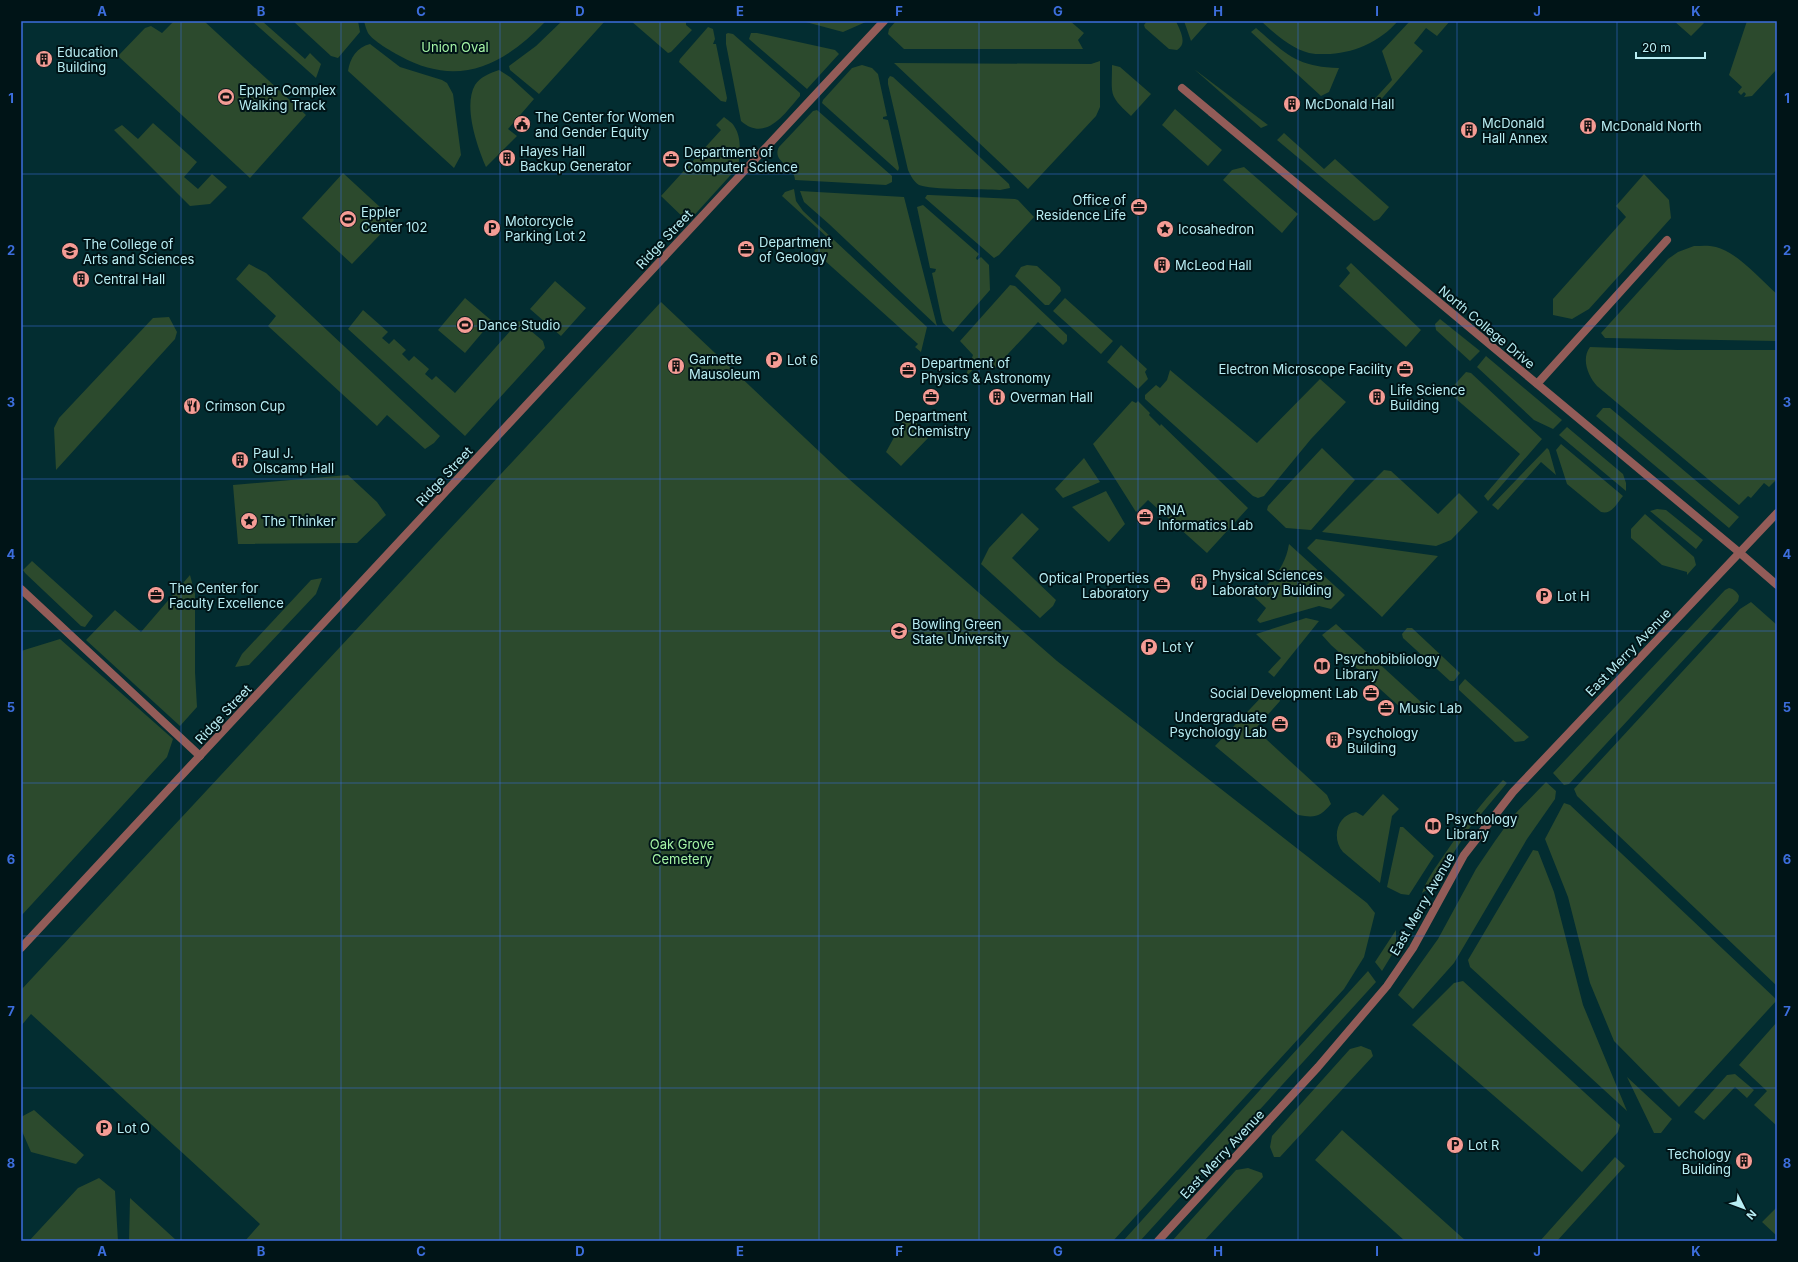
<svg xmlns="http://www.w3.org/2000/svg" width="1798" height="1262" font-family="Inter,sans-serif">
<rect width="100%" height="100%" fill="#032d31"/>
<path fill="#2c4a2d" d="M174,21H204L306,115L250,178L118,56L145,28L151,26L162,33Z
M252,21H262L305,59L310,53L321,64L316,78Z
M293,21H358L360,32L338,58L331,56Z
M364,21H546C503,66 458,88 400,56C391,51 373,41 368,33C366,29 365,25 364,21Z
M562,21H605L539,94L510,70L509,66L536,46Z
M631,21H686V25L692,30L671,52L668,53Z
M802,21H868L843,32Z
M896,21H1070L1084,33L1078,40L1083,49H904L888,34L889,29Z
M1147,21H1176C1180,31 1188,43 1177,50L1169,49L1145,28L1144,25Z
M1184,21H1209L1191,41Z
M1261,21H1398C1379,43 1350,55 1322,54C1318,54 1313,54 1309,53C1291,48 1275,34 1261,21Z
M1410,21H1450L1437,36L1426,28L1414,43L1423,51L1372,110L1369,105L1392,80L1382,51Z
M1674,21H1702L1704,23L1691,36Z
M1747,21H1777V69L1752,96L1744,97L1746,94L1744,92L1741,95L1738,92L1742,87L1729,75Z
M708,27L713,29L715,39L713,44H716L727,98L726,102L721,101L679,62L680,59Z
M1256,28C1286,54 1297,67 1339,68L1329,92L1321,96L1251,32Z
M728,33L733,34L800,93V96C785,113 766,143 741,121L726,44V34Z
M751,33H757L835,50L839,54L807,89L749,39Z
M370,44L400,67L442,80L447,83L453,94L461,155L454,168L348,71C350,58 357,47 370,44Z
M1100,61V107L1096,116L1028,189L894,63L1091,64Z
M862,65L872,68L878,74L887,116L883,117V119L888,120L899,168L898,171L822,103L823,100L852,68Z
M1112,65L1120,67L1151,94L1131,116C1108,95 1112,95 1112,65Z
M1194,69L1268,125L1261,128Z
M499,70L510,77L534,99L508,129L517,136L486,167C477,146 463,106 475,85C480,77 490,73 499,70Z
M890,76L893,77L1009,184L1010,188L1000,190C985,189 930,190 919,185C913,181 911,176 908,170L888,84V79Z
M1175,109L1222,150L1208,166L1162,125Z
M817,110L892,176V182L886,185L795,180C795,166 771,162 779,147L813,111Z
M724,117C727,120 732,122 734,126C742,137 740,155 738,167L688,222L661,196L721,130L716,125Z
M153,123L197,162L184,177L198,189L212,174L227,187L210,204L190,206L114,130L122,125L138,139Z
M1284,133L1324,169L1335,159L1389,207L1379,219L1374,221L1277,140Z
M1244,167L1298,214L1282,233L1223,180L1232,170Z
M343,173L394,220L352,264L302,218Z
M1644,174L1669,200L1671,218L1589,309L1572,319L1553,315V299L1626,217L1616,206Z
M794,189L796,201L803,211L927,327L921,352L915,347L918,344L814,251L827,237L782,196L785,192Z
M800,191L904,197L937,326L829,224L804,202Z
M930,195L1015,199L1018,200L1034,217L999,255L994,258L925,198L927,195Z
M923,205L979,254L976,258L977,260L981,257L989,265L990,290L953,332L943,323L942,320L932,273L935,272L936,269L930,268L917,207Z
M1694,246C1701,246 1708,245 1716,247C1737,252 1761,280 1777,294V341L1605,338L1601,333L1668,259L1678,252Z
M1351,263L1421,330L1406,347L1339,286L1350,273L1346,268Z
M249,264L266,273L440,436L434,443L425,449L387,415L377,426L268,326L276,316L236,279Z
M1027,265L1037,266L1060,287L1061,291L1049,305H1045L1015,276L1021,267Z
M555,281L586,308L561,336L530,309Z
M1010,285L1015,286L1067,335V341L1063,345L1038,322L994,369L982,360L965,378L973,355L960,341Z
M465,298L492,321L465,353L438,330Z
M1065,298L1113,341L1101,354L1053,311Z
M661,302L841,472L1057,661L1367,903L1375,913L1364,957L1344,989L1113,1241H245L260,1224L31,1014L21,1026V990Z
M363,310L388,332L382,338L389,344L394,339L406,350L402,354L409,361L414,356L429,369L425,374L432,380L436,376L455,393L519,321L543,341L545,348L465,436L348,329Z
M169,317L177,332L175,339L56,470L54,428L59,418L153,318Z
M1440,319L1480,351L1470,361L1436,330L1435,324Z
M1121,345L1147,369L1145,372L1148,379L1138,389L1107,362Z
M1590,347L1678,350H1777V479L1769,487L1764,483L1751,498L1748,496L1739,505L1597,386C1588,376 1581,359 1590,347Z
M1486,356L1562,420L1553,429L1534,420L1477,367Z
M1170,370L1257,443L1320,379L1346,402L1311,439L1264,496L1258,498L1253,496L1145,399V395L1156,385L1160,388L1167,380Z
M1466,372L1471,373L1542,439L1488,501L1484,496L1520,454L1448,392Z
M1132,401L1136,403L1138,401L1150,413L1149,415L1160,426L1161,424L1248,508L1207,553L1148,500L1136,512L1093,444Z
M1603,408H1610L1739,517L1729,528L1596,416Z
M909,416L930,436L901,466L886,452L903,421Z
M1567,427L1623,474L1626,483V491L1559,435Z
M1561,444L1623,496C1617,503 1612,515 1601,512L1567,484L1556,450Z
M1322,448L1355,480L1311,530L1286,528L1267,510L1268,506Z
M1547,448L1549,450L1556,475L1541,462L1498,510L1492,505Z
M1084,458L1100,482L1063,498L1055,489Z
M1384,470L1391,471L1438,514L1459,493L1478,512L1451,540L1436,546L1322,532Z
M348,475L377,502L386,515L357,543L238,544L233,485Z
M1106,491L1125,524L1109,542L1072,507Z
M1657,509L1666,510L1671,514L1703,540L1696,549L1650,511Z
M1022,513L1039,529L1012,558L1056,600L1053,606L1040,618L981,564L989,548Z
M1645,514L1694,557L1696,565L1687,575V572L1662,565L1631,538V529Z
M1316,539L1438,556L1382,617L1307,548Z
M1289,544L1345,595L1331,609L1319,606L1260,623L1257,620L1266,608L1249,592L1255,586L1265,587C1278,574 1286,562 1289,544Z
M32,561L93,616L85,627L81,626L25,573L23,570Z
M190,575L195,594V672L197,707L180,726L86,640L115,610L141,632Z
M322,578L316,594L249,665L235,667L242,654L311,580Z
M1729,588C1734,589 1737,592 1739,596L1738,601L1569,784L1564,785L1553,773L1725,590Z
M1751,602L1777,625V986L1577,796L1574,789L1740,609Z
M1306,618L1319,621L1274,677L1268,672L1281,658L1256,634Z
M1336,624L1421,702L1410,716L1331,645L1322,635Z
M1407,628H1412L1460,673L1454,681H1450L1403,638L1402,634Z
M60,639L173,739L167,757L21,916V651Z
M1465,679L1529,737L1524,741L1515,742L1459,690V686Z
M1269,689L1273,690L1278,694L1280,701L1255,729L1327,795L1331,804C1320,817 1315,818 1298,815L1215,746Z
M1503,780L1507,783L1471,826L1447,863L1437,881L1432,887L1422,893C1426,880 1436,867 1444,855C1462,829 1481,803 1503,780Z
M1546,782L1556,791L1555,799L1527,839L1454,963L1413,1009L1398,995L1438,939L1476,869L1495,841L1513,816Z
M1383,794L1399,809L1392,816L1380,883L1343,852C1331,838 1337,815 1356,812L1363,816Z
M1564,803L1570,805L1777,1000L1679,1107L1614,1041L1590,983L1568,897L1545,839Z
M1400,827H1403L1434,856L1409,895L1401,894L1387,887Z
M1533,850L1538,851L1554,892L1583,1005L1627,1111L1470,967L1468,960Z
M1396,930V948L1382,971L1375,962Z
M1368,971L1376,982L1140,1241H1123Z
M1463,981L1620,1125L1618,1132L1582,1172L1412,1025L1454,983Z
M1777,1022V1126L1754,1105L1767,1091L1739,1065Z
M1361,1046L1371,1050L1373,1056L1280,1157H1274L1270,1147L1272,1136L1350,1049Z
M1735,1074L1754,1090L1747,1098L1735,1087L1704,1120L1694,1112L1727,1075Z
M1627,1077L1672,1119L1661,1133H1654Z
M34,1110L84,1155L76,1164L31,1152L21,1129V1117Z
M1342,1130L1466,1241H1405L1315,1160Z
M1615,1157L1625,1166L1557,1241H1540Z
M1248,1168L1262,1173L1263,1177L1204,1241H1172L1236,1170Z
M99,1178L115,1191L118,1241H29L78,1188Z
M130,1198L177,1241H129Z
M1777,1207V1236L1762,1222Z"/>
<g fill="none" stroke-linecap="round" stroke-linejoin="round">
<path stroke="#935c58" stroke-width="8" d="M1182,88L1212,113
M664,257L884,21"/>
<path stroke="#935c58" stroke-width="8" d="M1212,113L1740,553
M1537,384L1667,240
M21,589L200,756"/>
<path stroke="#935c58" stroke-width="8" d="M1740,553L1777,585
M21,948L664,257
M1158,1241L1318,1067L1387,986L1413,948L1464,855L1513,792L1777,513"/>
</g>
<path fill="none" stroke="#3c6edd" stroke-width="1" stroke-opacity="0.55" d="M181,21V1241M341,21V1241M500,21V1241M660,21V1241M819,21V1241M979,21V1241M1138,21V1241M1298,21V1241M1457,21V1241M1617,21V1241M21,174H1777M21,326H1777M21,479H1777M21,631H1777M21,783H1777M21,936H1777M21,1088H1777"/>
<defs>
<g id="building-disc" transform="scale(0.9)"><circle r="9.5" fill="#f59c95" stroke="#001417"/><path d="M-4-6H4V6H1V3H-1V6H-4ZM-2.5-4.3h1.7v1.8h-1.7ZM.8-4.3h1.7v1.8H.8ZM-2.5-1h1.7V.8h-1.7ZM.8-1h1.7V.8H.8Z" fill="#111"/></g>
<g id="stadium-disc" transform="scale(0.9)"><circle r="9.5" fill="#f59c95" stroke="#001417"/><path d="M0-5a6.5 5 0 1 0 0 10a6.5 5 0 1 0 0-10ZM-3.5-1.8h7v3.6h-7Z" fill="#111"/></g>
<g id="civic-disc" transform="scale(0.9)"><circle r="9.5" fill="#f59c95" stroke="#001417"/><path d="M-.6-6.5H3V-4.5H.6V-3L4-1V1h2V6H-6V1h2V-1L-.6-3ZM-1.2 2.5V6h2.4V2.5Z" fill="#111"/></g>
<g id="office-disc" transform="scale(0.9)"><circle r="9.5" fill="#f59c95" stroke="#001417"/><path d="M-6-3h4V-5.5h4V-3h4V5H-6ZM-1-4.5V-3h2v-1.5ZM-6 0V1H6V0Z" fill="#111"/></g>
<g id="parking-disc" transform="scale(0.9)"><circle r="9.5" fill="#f59c95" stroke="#001417"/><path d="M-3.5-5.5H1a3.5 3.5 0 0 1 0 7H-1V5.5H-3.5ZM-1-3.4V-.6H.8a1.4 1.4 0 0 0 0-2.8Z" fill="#111"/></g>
<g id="sight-disc" transform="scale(0.9)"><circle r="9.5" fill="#f59c95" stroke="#001417"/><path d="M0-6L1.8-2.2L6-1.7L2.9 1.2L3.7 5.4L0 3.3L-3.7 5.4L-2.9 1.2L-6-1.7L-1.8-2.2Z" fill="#111"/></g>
<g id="university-disc" transform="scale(0.9)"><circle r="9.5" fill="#f59c95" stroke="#001417"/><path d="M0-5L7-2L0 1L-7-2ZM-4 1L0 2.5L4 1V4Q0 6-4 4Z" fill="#111"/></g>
<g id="restaurant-disc" transform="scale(0.9)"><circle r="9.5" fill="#f59c95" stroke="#001417"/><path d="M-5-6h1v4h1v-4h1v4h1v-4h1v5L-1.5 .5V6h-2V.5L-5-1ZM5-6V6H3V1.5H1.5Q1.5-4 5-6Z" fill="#111"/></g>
<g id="library-disc" transform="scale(0.9)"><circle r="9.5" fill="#f59c95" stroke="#001417"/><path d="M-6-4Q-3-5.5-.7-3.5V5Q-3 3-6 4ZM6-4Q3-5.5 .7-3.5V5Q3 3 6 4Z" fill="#111"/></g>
</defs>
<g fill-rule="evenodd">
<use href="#building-disc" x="44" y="59"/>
<use href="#stadium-disc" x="226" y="97"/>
<use href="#building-disc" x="1292" y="104"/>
<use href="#civic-disc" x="522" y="124"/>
<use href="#building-disc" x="1588" y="126"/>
<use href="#building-disc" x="1469" y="130"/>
<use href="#building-disc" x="507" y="158"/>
<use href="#office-disc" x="671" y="159"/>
<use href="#office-disc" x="1139" y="207"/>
<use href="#stadium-disc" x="348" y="219"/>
<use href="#parking-disc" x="492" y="228"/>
<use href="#sight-disc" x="1165" y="229"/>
<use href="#office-disc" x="746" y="249"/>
<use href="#university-disc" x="70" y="251"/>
<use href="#building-disc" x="1162" y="265"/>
<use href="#building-disc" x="81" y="279"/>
<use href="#stadium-disc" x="465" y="325"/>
<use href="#parking-disc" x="774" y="360"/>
<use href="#building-disc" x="676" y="366"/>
<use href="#office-disc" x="1405" y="369"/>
<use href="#office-disc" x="908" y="370"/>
<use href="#office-disc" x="931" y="397"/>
<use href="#building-disc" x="997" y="397"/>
<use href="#building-disc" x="1377" y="397"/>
<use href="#restaurant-disc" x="192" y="406"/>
<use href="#building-disc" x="240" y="460"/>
<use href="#office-disc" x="1145" y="517"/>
<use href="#sight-disc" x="249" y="521"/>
<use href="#building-disc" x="1199" y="582"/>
<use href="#office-disc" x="1162" y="585"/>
<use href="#office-disc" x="156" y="595"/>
<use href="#parking-disc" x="1544" y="596"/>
<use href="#university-disc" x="899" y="631"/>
<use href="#parking-disc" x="1149" y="647"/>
<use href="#library-disc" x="1322" y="666"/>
<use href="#office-disc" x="1371" y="693"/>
<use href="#office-disc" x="1386" y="708"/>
<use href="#office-disc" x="1280" y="724"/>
<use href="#building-disc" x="1334" y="740"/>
<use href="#library-disc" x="1433" y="826"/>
<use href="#parking-disc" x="104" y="1128"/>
<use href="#parking-disc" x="1455" y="1145"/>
<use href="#building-disc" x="1744" y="1161"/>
</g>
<g text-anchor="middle" stroke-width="4" stroke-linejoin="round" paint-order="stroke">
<g font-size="13" fill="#a5f4a5" stroke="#001417">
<text x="455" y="52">Union Oval</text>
<text x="682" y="849">Oak Grove<tspan x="682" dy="15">Cemetery</tspan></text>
</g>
<g font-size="13" fill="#b8edf3" stroke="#001417" text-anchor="start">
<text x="57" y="57">Education<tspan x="57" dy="15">Building</tspan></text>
<text x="239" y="95">Eppler Complex<tspan x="239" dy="15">Walking Track</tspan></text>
<text x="1305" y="109">McDonald Hall</text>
<text x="535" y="122">The Center for Women<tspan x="535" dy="15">and Gender Equity</tspan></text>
<text x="1482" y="128">McDonald<tspan x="1482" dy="15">Hall Annex</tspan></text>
<text x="1601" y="131">McDonald North</text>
<text x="520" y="156">Hayes Hall<tspan x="520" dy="15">Backup Generator</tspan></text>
<text x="684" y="157">Department of<tspan x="684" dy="15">Computer Science</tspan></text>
<text x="1126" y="205" text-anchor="end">Office of<tspan x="1126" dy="15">Residence Life</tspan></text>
<text x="361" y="217">Eppler<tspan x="361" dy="15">Center 102</tspan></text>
<text x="505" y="226">Motorcycle<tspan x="505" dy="15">Parking Lot 2</tspan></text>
<text x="1178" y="234">Icosahedron</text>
<text x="759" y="247">Department<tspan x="759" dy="15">of Geology</tspan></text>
<text x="83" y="249">The College of<tspan x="83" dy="15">Arts and Sciences</tspan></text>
<text x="1175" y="270">McLeod Hall</text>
<text x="94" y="284">Central Hall</text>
<text x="478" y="330">Dance Studio</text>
<text x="689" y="364">Garnette<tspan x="689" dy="15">Mausoleum</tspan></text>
<text x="787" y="365">Lot 6</text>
<text x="921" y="368">Department of<tspan x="921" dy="15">Physics &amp; Astronomy</tspan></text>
<text x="1392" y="374" text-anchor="end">Electron Microscope Facility</text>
<text x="1390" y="395">Life Science<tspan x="1390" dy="15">Building</tspan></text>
<text x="1010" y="402">Overman Hall</text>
<text x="205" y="411">Crimson Cup</text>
<text x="931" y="421" text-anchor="middle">Department<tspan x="931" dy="15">of Chemistry</tspan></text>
<text x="253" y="458">Paul J.<tspan x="253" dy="15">Olscamp Hall</tspan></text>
<text x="1158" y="515">RNA<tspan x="1158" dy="15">Informatics Lab</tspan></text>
<text x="262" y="526">The Thinker</text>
<text x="1212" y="580">Physical Sciences<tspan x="1212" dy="15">Laboratory Building</tspan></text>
<text x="1149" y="583" text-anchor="end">Optical Properties<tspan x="1149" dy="15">Laboratory</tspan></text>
<text x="169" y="593">The Center for<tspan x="169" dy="15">Faculty Excellence</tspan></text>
<text x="1557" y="601">Lot H</text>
<text x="912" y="629">Bowling Green<tspan x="912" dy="15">State University</tspan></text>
<text x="1162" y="652">Lot Y</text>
<text x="1335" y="664">Psychobibliology<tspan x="1335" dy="15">Library</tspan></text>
<text x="1358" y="698" text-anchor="end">Social Development Lab</text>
<text x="1399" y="713">Music Lab</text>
<text x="1267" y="722" text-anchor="end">Undergraduate<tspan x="1267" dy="15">Psychology Lab</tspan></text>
<text x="1347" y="738">Psychology<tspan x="1347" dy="15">Building</tspan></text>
<text x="1446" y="824">Psychology<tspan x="1446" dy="15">Library</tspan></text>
<text x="117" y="1133">Lot O</text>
<text x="1468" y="1150">Lot R</text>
<text x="1731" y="1159" text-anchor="end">Techology<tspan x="1731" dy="15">Building</tspan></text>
</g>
<g font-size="13" fill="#b8edf3" stroke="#001417">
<text transform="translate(664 239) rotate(-47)" y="5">Ridge Street</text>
<text transform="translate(1487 327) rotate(40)" y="5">North College Drive</text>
<text transform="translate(444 476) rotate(-47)" y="5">Ridge Street</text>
<text transform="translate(1628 652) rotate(-46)" y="5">East Merry Avenue</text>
<text transform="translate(223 714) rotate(-47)" y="5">Ridge Street</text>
<text transform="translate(1422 904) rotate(-60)" y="5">East Merry Avenue</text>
<text transform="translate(1222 1154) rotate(-47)" y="5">East Merry Avenue</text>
</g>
</g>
<rect width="1798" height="1262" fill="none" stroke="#001417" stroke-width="44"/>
<g transform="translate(1744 1208) rotate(132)" stroke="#001417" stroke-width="3" paint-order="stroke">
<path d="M0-3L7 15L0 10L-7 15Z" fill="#b8edf3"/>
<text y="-6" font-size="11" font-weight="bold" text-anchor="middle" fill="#b8edf3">N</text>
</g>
<path d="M1636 52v6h69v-6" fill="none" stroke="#b8edf3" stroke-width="2"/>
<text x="1642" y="52" font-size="12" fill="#b8edf3" stroke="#001417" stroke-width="3" paint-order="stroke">20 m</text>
<rect x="22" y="22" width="1754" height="1218" fill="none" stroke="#3c6edd" stroke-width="1.5"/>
<g font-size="13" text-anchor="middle" font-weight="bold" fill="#3c6edd">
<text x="102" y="16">A</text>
<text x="261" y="16">B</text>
<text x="421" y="16">C</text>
<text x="580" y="16">D</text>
<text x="740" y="16">E</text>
<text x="899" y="16">F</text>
<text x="1058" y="16">G</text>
<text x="1218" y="16">H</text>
<text x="1377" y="16">I</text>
<text x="1537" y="16">J</text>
<text x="1696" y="16">K</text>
<text x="11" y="103">1</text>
<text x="1787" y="103">1</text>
<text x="11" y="255">2</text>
<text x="1787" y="255">2</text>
<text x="11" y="407">3</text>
<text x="1787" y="407">3</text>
<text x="11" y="559">4</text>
<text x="1787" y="559">4</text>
<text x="11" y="712">5</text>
<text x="1787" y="712">5</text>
<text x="11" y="864">6</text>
<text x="1787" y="864">6</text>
<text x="11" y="1016">7</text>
<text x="1787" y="1016">7</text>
<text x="11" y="1168">8</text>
<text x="1787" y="1168">8</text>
<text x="102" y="1256">A</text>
<text x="261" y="1256">B</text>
<text x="421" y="1256">C</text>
<text x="580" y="1256">D</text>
<text x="740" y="1256">E</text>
<text x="899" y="1256">F</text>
<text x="1058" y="1256">G</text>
<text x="1218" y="1256">H</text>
<text x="1377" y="1256">I</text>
<text x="1537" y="1256">J</text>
<text x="1696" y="1256">K</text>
</g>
</svg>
